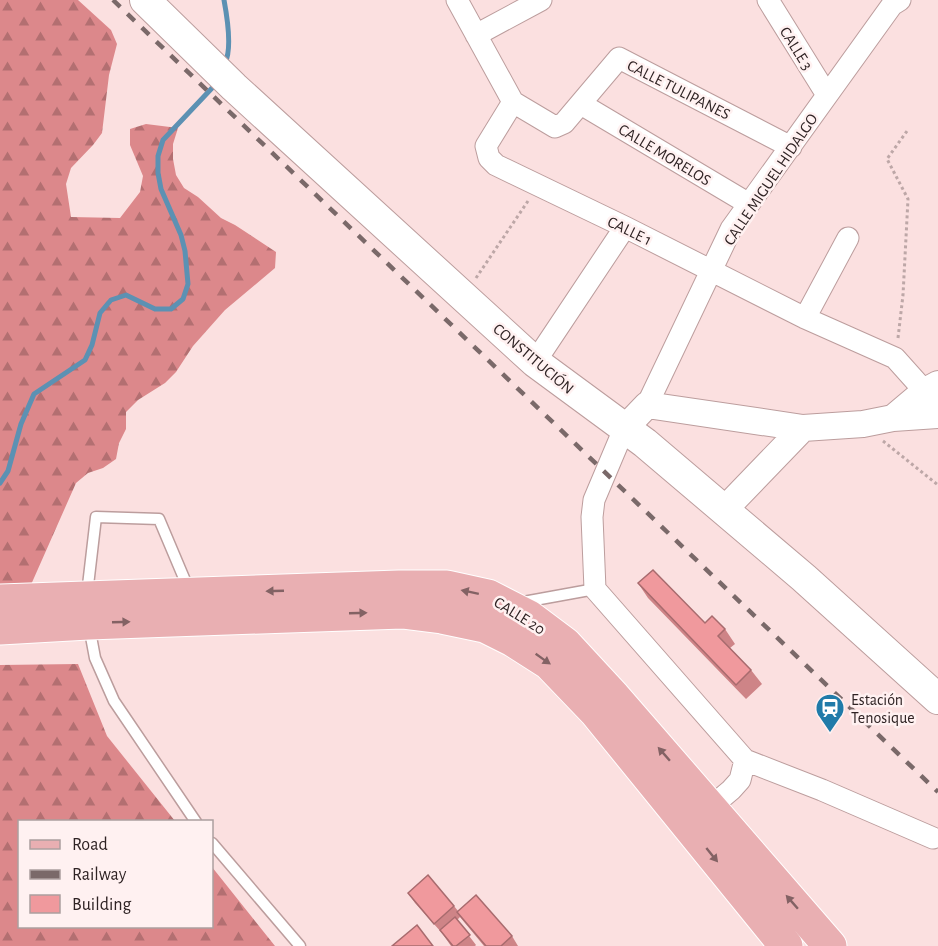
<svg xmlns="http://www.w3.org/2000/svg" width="938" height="946" font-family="'Alegreya Sans',sans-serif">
<defs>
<pattern id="forest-firs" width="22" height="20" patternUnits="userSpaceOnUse" patternTransform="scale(1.5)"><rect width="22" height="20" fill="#dc888b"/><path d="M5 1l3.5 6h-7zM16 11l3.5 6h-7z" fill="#b36f71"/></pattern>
</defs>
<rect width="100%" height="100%" fill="#fbe0e0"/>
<path fill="url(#forest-firs)" d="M0,0H78L111,30L117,44L109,75L102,133L93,145L71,168L66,184L71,217L120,218L140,192L143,176L130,145V129L146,124L178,128L173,144V159L176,175L184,188L198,197L221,218L235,225L276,252L275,268L225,310L193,346L176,372L165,383L138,400L126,412V429L119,443L116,459L103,468L88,473L76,483L30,587L0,588Z
M78,664L107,736L175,821L20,822V926H212V867L275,946H0V665Z"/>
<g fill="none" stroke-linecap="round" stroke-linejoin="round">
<path stroke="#5c91b3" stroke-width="5" d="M224,0C227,16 232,49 225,63
M0,483L8,471L21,424L34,394L85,360L92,345L100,313L111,300L126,295L155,309H171L183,299L188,284L185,251L181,235L161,189L158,173V156L163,140L213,87L215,82"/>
<g stroke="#bc9d9d" stroke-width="13">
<path id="service" d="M87,594L96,517L159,519L189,590
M518,603L595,589
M89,626L95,658L114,701L196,822
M212,843L300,946"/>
</g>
<g stroke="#bc9d9d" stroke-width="23">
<path id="minor" d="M457,0L513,102L486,146L489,158L496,165L625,227L805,318L895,358L938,406
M768,0L827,95
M476,35L541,0
M513,102L555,127L564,123L619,58L791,147
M581,104L749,204
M805,318L848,238
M535,362L625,227
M647,405L731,229L892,5L900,0
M624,429L594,500L592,517L595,589L745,760L822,790L933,838
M700,816L731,790L740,780L745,760"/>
</g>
<g stroke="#bc9d9d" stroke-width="28">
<path id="tertiary" d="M893,418L925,391L938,384
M624,429L647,405L803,428L863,424L893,418L938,415
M724,510L803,428"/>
</g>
<g stroke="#bc9d9d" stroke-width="32">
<path id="secondary" d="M145,0L234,87L535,362L645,443L804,578L938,699"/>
</g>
<g stroke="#fff" stroke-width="35">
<path id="primary" d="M0,601L399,587H447L488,596L529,617L565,644L614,697L830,946
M0,628L88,623L402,612L442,617L485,626L513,640L549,663L596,712L786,946"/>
</g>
<path stroke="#bda7a7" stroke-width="3" stroke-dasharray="3 3" stroke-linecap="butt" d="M476,278L528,201
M898,338L903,295L908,199L887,159L907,131
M883,441L938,485"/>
<use href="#service" stroke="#fff" stroke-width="10"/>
<use href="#minor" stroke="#fff" stroke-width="21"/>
<use href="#tertiary" stroke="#fff" stroke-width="26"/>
<use href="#secondary" stroke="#fff" stroke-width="30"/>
<use href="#primary" stroke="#e9afb2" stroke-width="33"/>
<path stroke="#7a6969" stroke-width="4.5" stroke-dasharray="10 10" stroke-linecap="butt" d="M113,0L938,792"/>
</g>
<path fill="#ce8487" d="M638,583L705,623L725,629L735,644L730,648L751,670L762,684L746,699L648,598Z
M408,893L454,906L458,911L512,936L518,946H484L460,917L457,920L476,945L475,946H451L442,933L415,903Z"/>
<path fill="#f0999d" stroke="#a86b6e" stroke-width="1.5" d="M653,570L705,623L712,616L725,629L718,636L751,670L736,685L638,583Z
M428,875L454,906L434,924L408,893Z
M476,895L512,936L501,946H486L457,912Z
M455,917L470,935L456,946H453L440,930Z
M417,925L433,946H392Z"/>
<defs><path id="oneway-solid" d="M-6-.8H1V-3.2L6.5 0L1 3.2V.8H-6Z" transform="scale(1.5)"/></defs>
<g fill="#836264">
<use href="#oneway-solid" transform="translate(275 591) rotate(178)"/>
<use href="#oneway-solid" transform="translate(470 592) rotate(-168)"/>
<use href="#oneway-solid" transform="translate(358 613) rotate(-2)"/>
<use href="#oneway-solid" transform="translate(121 622) rotate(-2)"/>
<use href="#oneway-solid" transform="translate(543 659) rotate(35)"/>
<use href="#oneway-solid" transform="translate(664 754) rotate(-131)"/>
<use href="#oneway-solid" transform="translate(712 855) rotate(51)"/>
<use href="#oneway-solid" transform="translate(792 902) rotate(-131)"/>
</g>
<defs>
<g id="station-pin" transform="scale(1.5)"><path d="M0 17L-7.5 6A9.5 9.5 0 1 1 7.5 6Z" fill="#207ba9" stroke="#fff1f1"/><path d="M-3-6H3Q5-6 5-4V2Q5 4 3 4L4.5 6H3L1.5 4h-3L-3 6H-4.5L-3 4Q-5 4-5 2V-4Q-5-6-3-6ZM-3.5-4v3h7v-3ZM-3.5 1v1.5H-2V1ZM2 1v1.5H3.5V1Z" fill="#fff"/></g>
</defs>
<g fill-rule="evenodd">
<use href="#station-pin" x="830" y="708"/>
</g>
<g text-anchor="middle" stroke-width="5" stroke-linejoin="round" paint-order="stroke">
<g font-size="16" fill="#2f2324" stroke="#fff1f1">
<text transform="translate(797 48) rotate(58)" y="6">CALLE 3</text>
<text transform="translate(679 89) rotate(27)" y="6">CALLE TULIPANES</text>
<text transform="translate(665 154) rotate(31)" y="6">CALLE MORELOS</text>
<text transform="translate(770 179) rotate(-56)" y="6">CALLE MIGUEL HIDALGO</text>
<text transform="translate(630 230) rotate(26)" y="6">CALLE 1</text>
<text transform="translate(534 358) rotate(40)" y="6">CONSTITUCIÓN</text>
<text transform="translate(520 615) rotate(32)" y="6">CALLE 20</text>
</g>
<g font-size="16" fill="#2f2324" stroke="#fff1f1" text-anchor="start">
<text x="851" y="705">Estación<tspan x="851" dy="18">Tenosique</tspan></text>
</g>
</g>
<rect x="18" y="820" width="195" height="108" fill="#fff1f1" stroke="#ac9f9f" stroke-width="1.5"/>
<rect x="30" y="840" width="30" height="9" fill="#e9afb2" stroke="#ac9f9f" stroke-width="1.5"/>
<text x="72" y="850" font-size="18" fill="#2f2324">Road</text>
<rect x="30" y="870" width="30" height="9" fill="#7a6969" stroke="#ac9f9f" stroke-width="1.5"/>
<text x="72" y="880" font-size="18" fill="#2f2324">Railway</text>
<rect x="30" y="895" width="30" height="18" fill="#f0999d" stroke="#ac9f9f" stroke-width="1.5"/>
<text x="72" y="910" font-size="18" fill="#2f2324">Building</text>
</svg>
